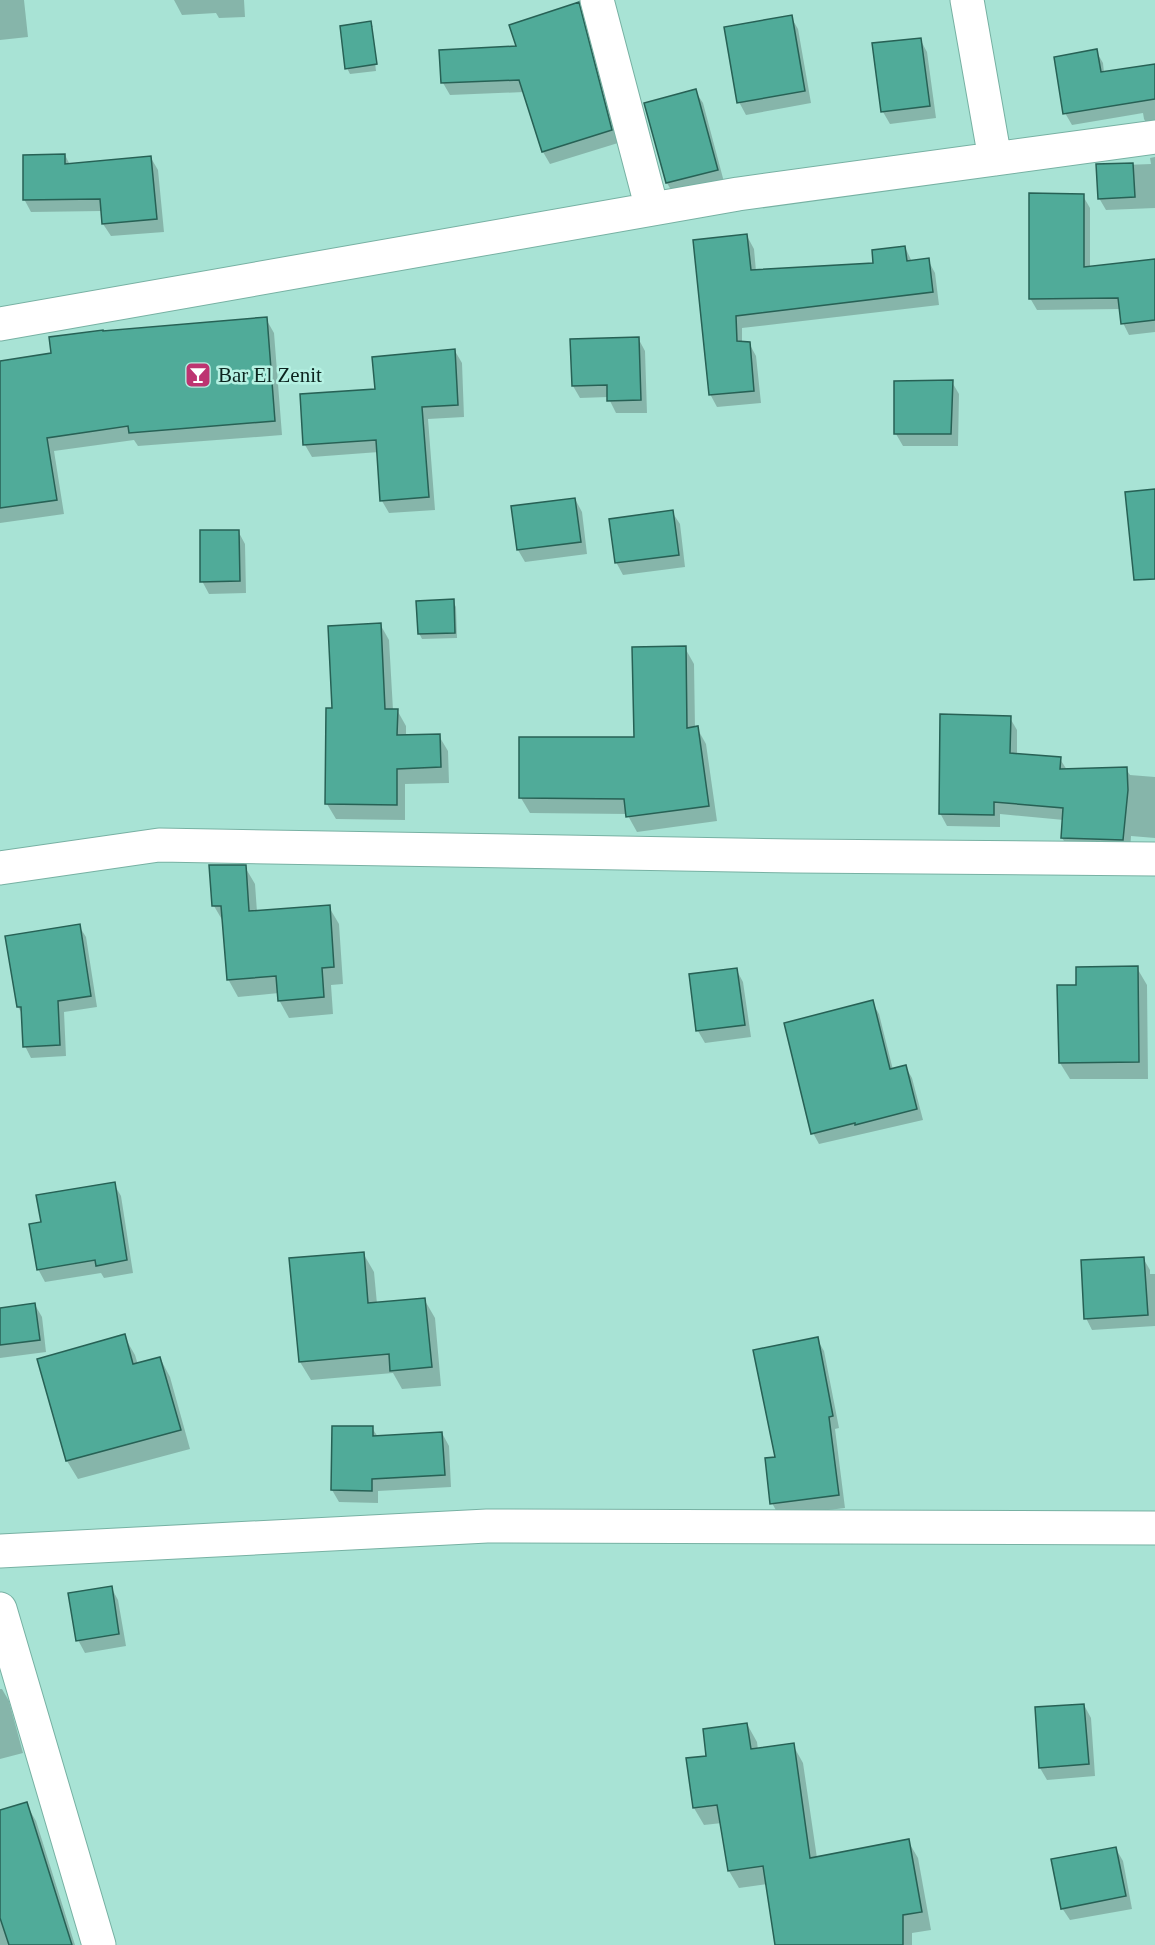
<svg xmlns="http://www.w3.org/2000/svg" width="1155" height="1945" font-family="Georgia,serif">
<rect width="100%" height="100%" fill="#a8e3d5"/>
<path fill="#0003" d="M0,0H24L28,37L0,40Z
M174,0H244L245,17L219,18L216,13L182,15Z
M578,4L585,16L618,143L550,164L543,152L524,92L450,95L443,83L518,48Z
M791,17L798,29L811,103L746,115L739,102Z
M371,23L373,27H371L376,71L350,74L347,68Z
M920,39L927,52L936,118L890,124L883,112L874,45Z
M1096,51L1103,63L1104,73L1155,66V131H1151L1144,119L1143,113L1072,125L1065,113Z
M695,91L703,103L724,182L674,195L667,183L646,104Z
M65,155L70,165L151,158L158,170L164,232L111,236L103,224L102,211L31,212L24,199Z
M1155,157V208L1106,210L1099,198L1098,166L1151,164L1150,158Z
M1083,196L1090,208V268L1155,261V332L1129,335L1123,323L1121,309L1037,310L1030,298Z
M747,236L754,249L756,271L875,264L905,247L912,262L928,260L935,273L939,305L742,328V343H749L756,356L761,403L717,407L710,394Z
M266,319L274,333L282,435L138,446L134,440L54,451L64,514L0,523V362Z
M638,338L645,351L647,413H616L608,397L580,398L573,386Z
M455,351L462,363L464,417L428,419L435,510L389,513L382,501L379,452L312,457L305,445L377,390Z
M952,382L959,394L958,446H903L896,434Z
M575,499L582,512L587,554L525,562L518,550Z
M672,512L680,524L685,567L623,575L616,562Z
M238,531L245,544L246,593L209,594L202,581Z
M453,601L456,607L457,638L422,639L419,633Z
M380,624L389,640L393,710H397L406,726V737L439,736L448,751L449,783L405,784V820L336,819L327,804L334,709Z
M685,648L694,664L695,728H697L706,744L717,821L637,832L627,814L530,813L521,798L635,738Z
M1010,718L1017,730V755L1060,759L1067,770L1126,769L1130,775L1155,777V838L1131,836L1130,852L1070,850L1062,838L1064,820L1000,814V827L947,826L940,813Z
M210,866L245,867L255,884L257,912L329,907L339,924L343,984L331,985L333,1014L289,1018L279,1000V993L238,997L228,979L224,923L214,906Z
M79,926L86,937L97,1007L64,1012L66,1056L31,1058L25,1046L23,1015L18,1007Z
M1137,968L1147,985L1148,1079H1070L1060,1063L1078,987Z
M736,969L743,982L751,1037L705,1043L698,1031L690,975Z
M872,1002L879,1014L893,1070L905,1066L912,1078L923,1120L819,1144L813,1133Z
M114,1184L121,1196L133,1273L104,1278L101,1273L45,1282L38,1269L42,1224Z
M363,1253L374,1272L377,1304L424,1299L435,1318L441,1386L402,1389L393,1373L311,1380L300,1362Z
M1143,1258L1150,1270V1274H1155V1326L1092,1330L1086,1318Z
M35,1305L42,1317L46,1352L0,1358V1309Z
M124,1336L135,1355L138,1365L160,1358L170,1377L190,1449L78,1479L67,1461L39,1360Z
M817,1339L824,1351L839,1428L835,1429L845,1508L779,1516L772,1503L776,1458Z
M372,1428L378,1437L442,1433L449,1446L451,1487L378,1491V1503L339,1502L332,1490Z
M111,1587L118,1600L126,1646L85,1653L78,1640Z
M0,1689H2L9,1701L23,1753L0,1759Z
M1084,1705L1091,1718L1095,1776L1047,1780L1040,1768Z
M747,1724L757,1742L758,1750L793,1745L803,1763L817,1858L908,1841L918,1858L931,1930L912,1933V1945H777L768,1884L739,1888L729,1871L722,1823L704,1825L694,1808L708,1757Z
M26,1804L36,1821L75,1945H0V1812Z
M1116,1849L1123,1861L1132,1909L1070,1920L1062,1908Z"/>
<path fill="#50ab99" stroke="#276155" stroke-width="1.5" d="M579,2L612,130L542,152L519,80L441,83L439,50L516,46L509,25Z
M792,15L805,91L737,103L724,27Z
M371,21L377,64L345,69L340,26Z
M921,38L930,106L881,112L872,43Z
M1097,49L1101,72L1155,64V99L1063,114L1054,57Z
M696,89L718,170L666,183L644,103Z
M65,154V164L151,156L157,219L102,224L100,199L23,200V155Z
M1133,163L1135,197L1098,199L1096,164Z
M1029,193L1084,194V267L1155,259V320L1121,324L1118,298L1029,299Z
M747,234L751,270L873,263L872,250L905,246L907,261L929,258L933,292L736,316L737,341L750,342L754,391L709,395L693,240Z
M267,317L275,421L129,433L128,426L47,438L57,500L0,508V361L51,353L49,337L103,330V331Z
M639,337L641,400L607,401V385L572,386L570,339Z
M455,349L458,405L422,407L429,497L380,501L376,440L303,445L300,394L375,389L372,357Z
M953,380L951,434H894V381Z
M1155,489V579L1134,580L1125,492Z
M575,498L581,542L517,550L511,506Z
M673,510L679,555L615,563L609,519Z
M200,530H239L240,581L200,582Z
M454,599L455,633L418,634L416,601Z
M381,623L385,709H398L397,735L440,734L441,767L397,769V805L325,804L326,708H332L328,626Z
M686,646L687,728L698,726L709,806L626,817L624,799L519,798V737H634L632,647Z
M940,714L1011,716L1010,753L1061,757L1060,769L1127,767L1128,790L1123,840L1061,838L1063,808L994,802V815L939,814Z
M209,865H246L249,911L330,905L334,967L322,968L324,997L278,1001L276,976L227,980L221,906H212Z
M80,924L91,996L58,1001L60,1045L23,1047L21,1007H17L5,936Z
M1138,966L1139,1062L1059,1063L1057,985H1076V967Z
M737,968L745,1025L696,1031L689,974Z
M873,1000L890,1069L906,1065L917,1109L855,1125V1123L811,1134L784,1023Z
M115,1182L127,1260L96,1266L95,1260L37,1270L29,1224L41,1222L36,1195Z
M364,1252L368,1303L425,1298L432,1367L390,1371L389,1354L299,1362L289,1258Z
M1144,1257L1148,1315L1084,1319L1081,1260Z
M35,1303L40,1340L0,1345V1308Z
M125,1334L133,1364L160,1357L181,1430L66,1461L37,1359Z
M818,1337L833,1416L829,1417L839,1495L770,1504L765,1458L775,1457L753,1350Z
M332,1426H373V1436L442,1432L445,1475L372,1479V1491L331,1490Z
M112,1586L119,1634L76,1641L68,1593Z
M1084,1704L1089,1764L1039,1768L1035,1707Z
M747,1723L751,1749L794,1743L810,1858L909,1839L922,1912L903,1915V1945H775L763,1866L728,1871L717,1805L693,1808L686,1758L706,1756L703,1729Z
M27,1802L72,1945H9L0,1918V1810Z
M1116,1847L1126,1896L1061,1909L1051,1859Z"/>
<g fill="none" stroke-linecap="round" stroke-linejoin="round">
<g stroke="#77b1a3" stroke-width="35">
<path id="minor" d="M597,0L652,209
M967,0L995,159
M0,324L738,194L1155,137
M0,868L159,845L795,856L1155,859
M0,1551L487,1526L1155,1528"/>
</g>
<g stroke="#77b1a3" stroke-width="35">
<path id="highway" d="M0,1609L99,1945"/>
</g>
<use href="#minor" stroke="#fff" stroke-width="33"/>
<use href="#highway" stroke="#fff" stroke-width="33"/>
</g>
<defs>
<g id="bar-square" transform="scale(1.35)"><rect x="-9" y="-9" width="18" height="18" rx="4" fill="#bd3471" stroke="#b5f1e2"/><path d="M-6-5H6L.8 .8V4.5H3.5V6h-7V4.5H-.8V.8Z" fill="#fff"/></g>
</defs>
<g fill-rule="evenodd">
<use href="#bar-square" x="198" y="375"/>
</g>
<g text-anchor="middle" stroke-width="5" stroke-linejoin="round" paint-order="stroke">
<g font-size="21" fill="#0c241f" stroke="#b5f1e2" text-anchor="start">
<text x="218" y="382">Bar El Zenit</text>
</g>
</g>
</svg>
